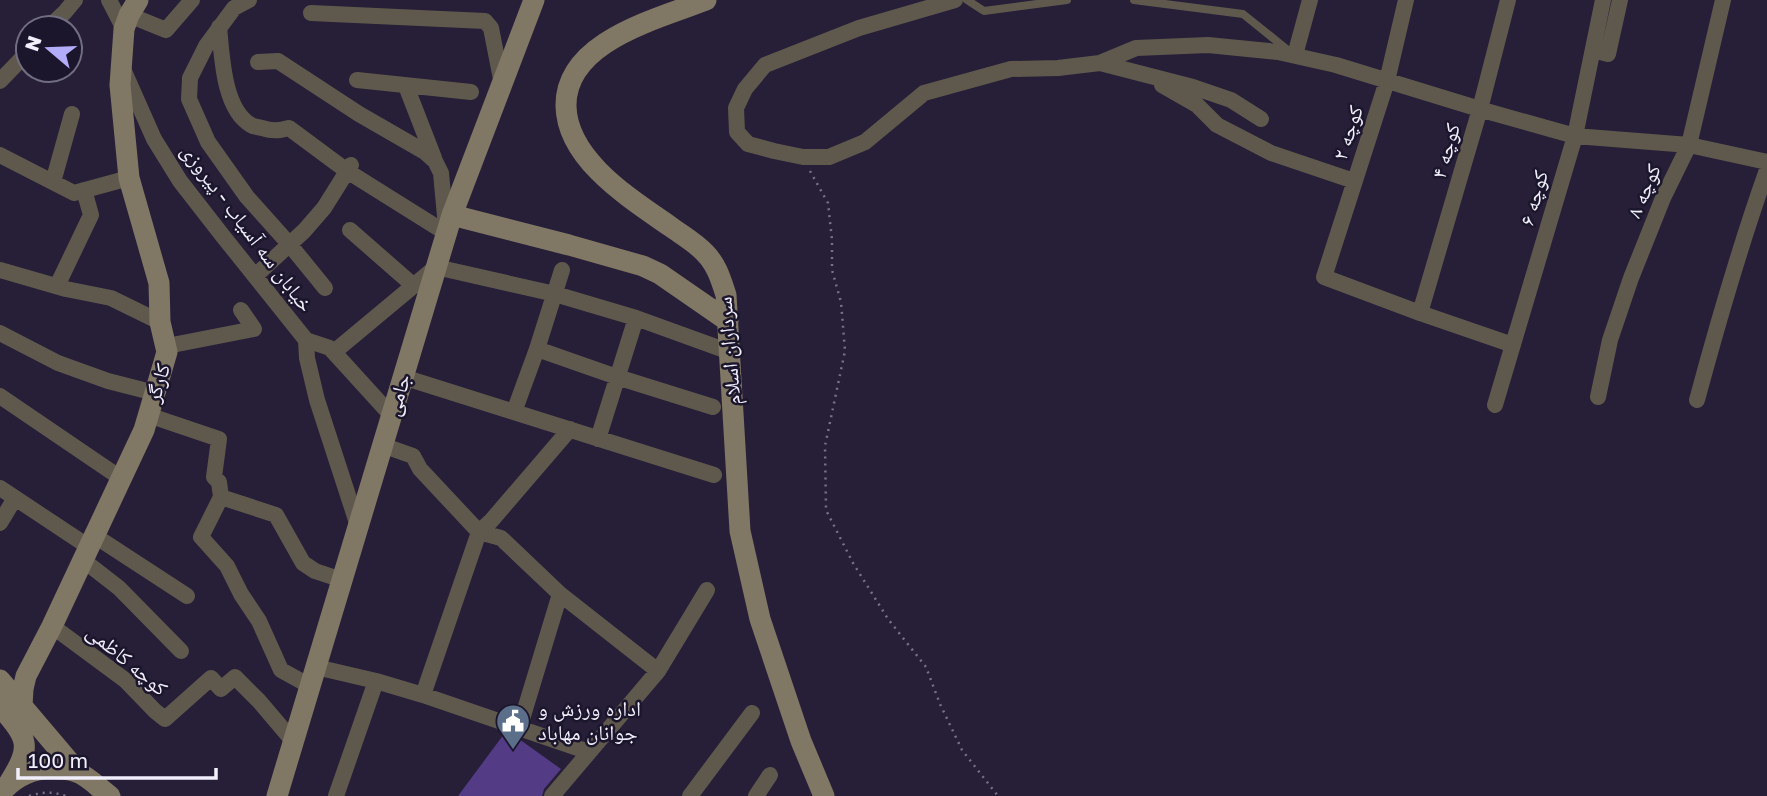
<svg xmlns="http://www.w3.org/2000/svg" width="1767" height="796" font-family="'Golos Text','Noto Naskh Arabic',sans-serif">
<rect width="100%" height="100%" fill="#261f37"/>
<path fill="#533b86" d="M504,734L519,739L561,769L544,789L542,796H458Z"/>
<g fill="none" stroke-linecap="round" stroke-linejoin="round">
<path stroke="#777286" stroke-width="2.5" stroke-dasharray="2 5" stroke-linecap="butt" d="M810,171L828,203L832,240V270L841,302L845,351L825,446L826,510L853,563L888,619L926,667L940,704L962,750L998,796
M29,796C42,792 52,791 66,796"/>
<path stroke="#5f594d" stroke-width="8" d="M967,0L984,11L1067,0
M1134,0L1243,14L1289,51"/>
<path stroke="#5f594d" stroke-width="16" d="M109,0L124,29
M249,0L234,8L206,46L190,78L189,99L208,142L247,197L290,245L325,288
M955,0L859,28L765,65L745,89L736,108L737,132L748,144L774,151L803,157H829L865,142L924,93L1011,69L1058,68L1100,63L1193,87L1231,100L1261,119
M1406,0L1387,81L1324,277L1420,313L1513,345
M311,13L485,21L491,28L502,84
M129,15L166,30L192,0
M219,27C222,55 223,109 251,125C254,127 258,127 262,128C272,131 278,131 289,128L347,171L446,233
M48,28L65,12L75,0
M1593,50L1608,54L1620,0
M1295,55L1310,0
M258,62L278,61L359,114L425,152L435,161L441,173L446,227
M1100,63L1136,48L1208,45L1278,52L1336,65L1486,111L1575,136L1689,145L1767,162
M123,69L154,139L180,181L222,235L306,340L330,348L391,415
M357,80L471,92
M0,81L28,52
M1162,85L1197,105L1217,125L1271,153L1354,181
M406,86L434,158
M0,155L74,193L129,178
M53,182L72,114
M350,230L414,286
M0,270L66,289L111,298L160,322
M255,276L304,231L324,208L351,165
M57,286L91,215L84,190
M1420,313L1480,109L1508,0
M0,333L58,363L108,381L155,393
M306,340L307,358L317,400L358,526
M167,346L254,329L241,310
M537,349L562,270
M334,352L436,267L555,294L636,318
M403,377L514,412L537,349L617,377L713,407
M0,396L122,479
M1598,397L1610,340L1631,278L1663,198L1689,145L1723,0
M1697,400C1718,322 1740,246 1767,170
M1495,405L1575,136L1603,0
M514,412L714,475
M148,415L219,439L214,477L219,482L221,497
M598,439L636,318L730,352
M382,445L413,456L420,469L479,532L501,538L560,594L658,671
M0,488L89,547
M0,523L15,498
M95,536L187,596
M83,560L119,588L181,651
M52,626L125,680L155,711L165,719L211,678L221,689L235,677L259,701L293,741
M316,667L376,681L423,695L589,752
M310,686L281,670L259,621L241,594L227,566L201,537L221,497L276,515L303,563L315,571L342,580
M423,695L479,532L491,521L570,429
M519,729L560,594
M336,796L376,681
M552,796L658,671L707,590
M690,796L752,713
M756,796L770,775"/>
<path stroke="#807764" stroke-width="21" d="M706,0C658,19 565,41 566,106C567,160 631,199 671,227C682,235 696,243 705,253C717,265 721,280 726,295L740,531L760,619L801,741L824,796
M452,215L569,245L643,266L660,274L728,321
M0,680L78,772
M0,706C28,739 33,745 9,783
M22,706L23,689L26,676L52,626L144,430L167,352L160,322L159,283L129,178L120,85L124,29L129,15L138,0
M0,794C15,776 33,767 57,769C64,769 73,770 79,773C90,778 100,789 110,796
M277,796L452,215L534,0"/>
</g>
<defs>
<g id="civic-pin" transform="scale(1.75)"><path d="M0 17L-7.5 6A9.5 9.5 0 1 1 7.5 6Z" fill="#5c6f8a" stroke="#1c162d"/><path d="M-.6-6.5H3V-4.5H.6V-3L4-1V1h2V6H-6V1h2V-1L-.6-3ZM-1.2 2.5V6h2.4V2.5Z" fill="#fff"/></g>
</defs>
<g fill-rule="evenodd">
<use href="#civic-pin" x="513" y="721"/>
</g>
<g text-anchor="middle" stroke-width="5" stroke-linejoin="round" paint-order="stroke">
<g font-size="21" fill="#f2effd" stroke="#1c162d">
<text transform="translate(1348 133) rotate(-72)" y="7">کوچه ۲</text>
<text transform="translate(1446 151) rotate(-74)" y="7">کوچه ۴</text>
<text transform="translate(1644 191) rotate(-67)" y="7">کوچه ۸</text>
<text transform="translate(1534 198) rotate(-74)" y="7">کوچه ۶</text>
<text transform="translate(247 228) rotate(53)" y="7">خیابان سه آسیاب - پیروزی</text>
<text transform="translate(729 351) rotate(-95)" y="7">سرداران اسلام</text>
<text transform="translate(158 383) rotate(-73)" y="7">کارگر</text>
<text transform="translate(398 395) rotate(-73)" y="7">جامی</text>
<text transform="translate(127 660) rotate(40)" y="7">کوچه کاظمی</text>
</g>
<g font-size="21" fill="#f2effd" stroke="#1c162d" text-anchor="start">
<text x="538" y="716">اداره ورزش و<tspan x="538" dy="24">جوانان مهاباد</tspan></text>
</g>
</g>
<g transform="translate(49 49) rotate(289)"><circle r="33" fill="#1c162d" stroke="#726d80" stroke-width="2"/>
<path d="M0-5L12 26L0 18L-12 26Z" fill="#b3adf9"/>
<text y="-10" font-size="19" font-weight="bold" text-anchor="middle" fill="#f2effd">N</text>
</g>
<path d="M18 768v10h198v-10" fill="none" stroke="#f2effd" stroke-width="3.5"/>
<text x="28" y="768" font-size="21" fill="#f2effd" stroke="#1c162d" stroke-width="5" paint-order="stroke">100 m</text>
</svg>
